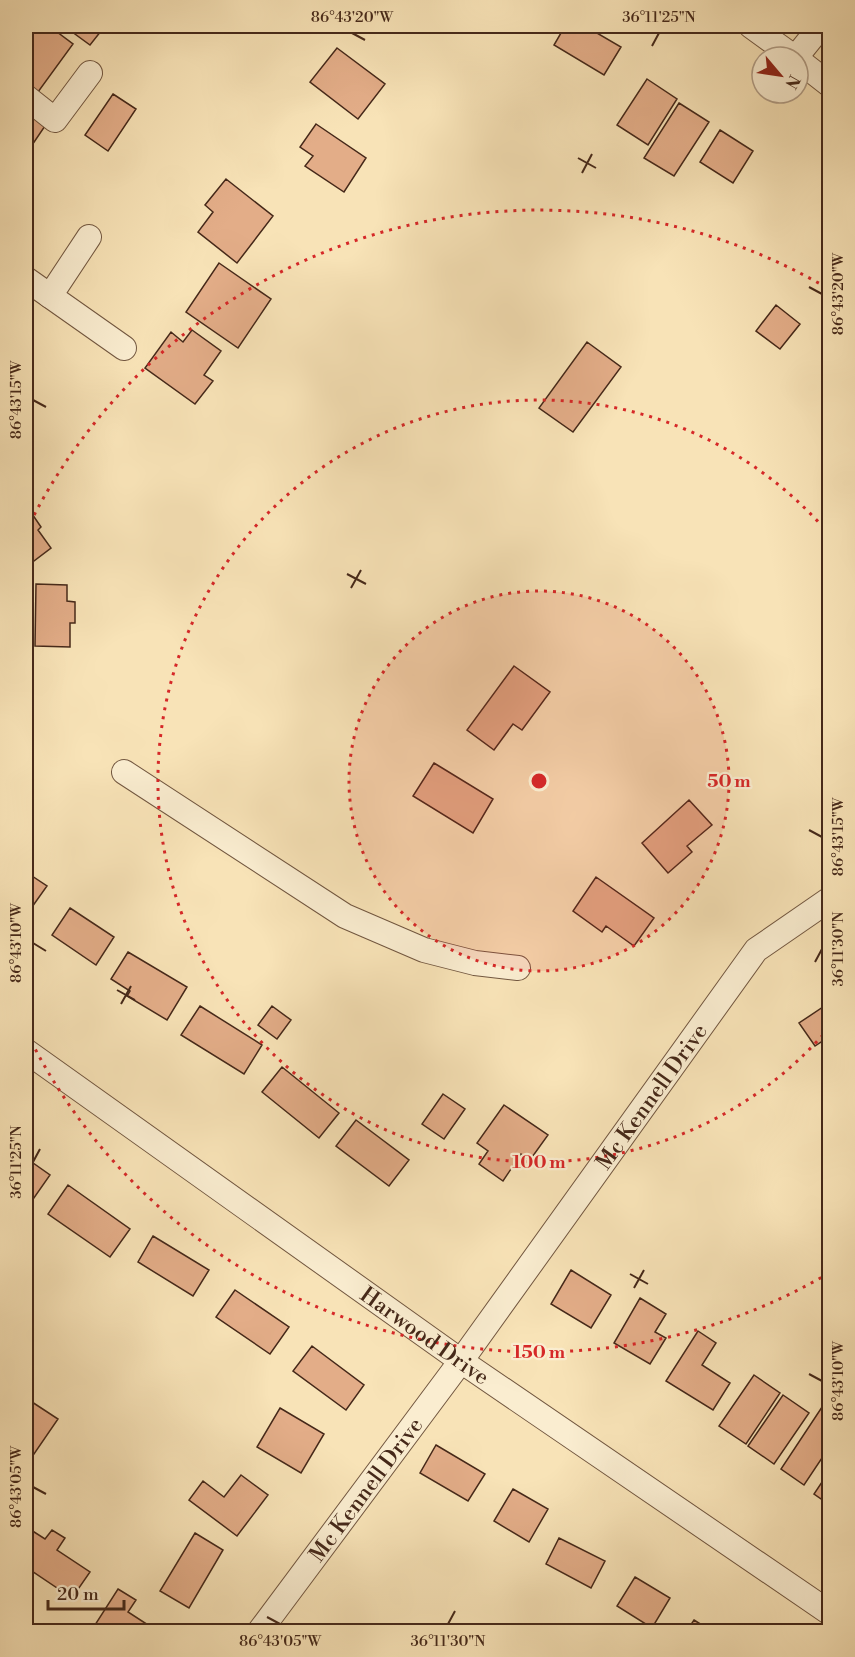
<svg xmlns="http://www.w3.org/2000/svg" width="855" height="1657" font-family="'Libre Bodoni',serif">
<rect width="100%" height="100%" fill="#f8e3b7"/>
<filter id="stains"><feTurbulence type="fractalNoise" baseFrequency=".00333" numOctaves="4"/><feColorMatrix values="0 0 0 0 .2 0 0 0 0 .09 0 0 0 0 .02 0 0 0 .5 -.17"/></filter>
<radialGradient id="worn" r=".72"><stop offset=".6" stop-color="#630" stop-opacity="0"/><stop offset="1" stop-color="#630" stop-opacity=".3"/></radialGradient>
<path fill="#e3ad88" stroke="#452819" stroke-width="1.5" d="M31,26H49L73,44L38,92L26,83V33Z
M64,26H105L90,45Z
M565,26H585L621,47L604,75L554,45Z
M337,48L385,84L358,119L310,82Z
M647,79L677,99L648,145L617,125Z
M113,94L136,109L108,151L85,135Z
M679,103L709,122L674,176L644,158Z
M26,112L45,126L26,154Z
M316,124L366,158L344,192L305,166L313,156L300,147Z
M720,130L753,151L733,183L700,162Z
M226,179L273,216L237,263L198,232L213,212L205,205Z
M219,263L271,299L238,348L186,312Z
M776,305L800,324L780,349L756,331Z
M192,330L221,351L204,375L213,381L195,404L145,368L171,332L183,342Z
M587,342L621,367L573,432L539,408Z
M26,505L41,527L38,530L51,548L26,567Z
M36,584L67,585V601L75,602V623H70V647L35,646Z
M514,666L550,692L522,730L513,724L494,750L467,730Z
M434,763L493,799L473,833L413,796Z
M689,800L712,825L687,846L692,852L668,873L642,843Z
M26,872L47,886L27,914L26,913Z
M596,877L654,918L634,946L606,926L602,932L573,911Z
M70,908L114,937L96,965L52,935Z
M128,952L187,987L167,1020L127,996L130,991L111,979Z
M200,1006L262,1045L244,1074L181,1035Z
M272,1006L291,1020L277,1039L258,1025Z
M823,1007L830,1016V1036L815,1046L799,1023Z
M282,1067L339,1113L319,1138L262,1092Z
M443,1094L465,1109L444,1139L422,1124Z
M504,1105L548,1135L530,1160L521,1154L503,1181L479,1164L488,1151L477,1143Z
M356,1120L409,1160L389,1186L336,1146Z
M26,1158L50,1175L29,1205L26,1203Z
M68,1185L130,1229L110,1257L48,1214Z
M153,1236L209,1270L193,1296L138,1262Z
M571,1270L611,1295L591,1328L551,1304Z
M235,1290L289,1327L270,1354L216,1317Z
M640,1298L666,1314L655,1332L666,1338L650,1364L614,1343Z
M698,1331L716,1343L702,1365L730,1383L713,1410L666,1381Z
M312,1346L364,1385L346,1410L293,1371Z
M754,1375L780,1393L746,1444L719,1426Z
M783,1395L809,1413L774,1464L748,1446Z
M828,1398L830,1399V1446L804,1485L781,1469Z
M32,1402L58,1419L34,1454L26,1448V1412Z
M280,1408L324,1434L301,1473L257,1447Z
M436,1445L485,1474L468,1501L420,1473Z
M830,1470V1505L814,1494Z
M241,1475L268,1495L237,1536L189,1500L203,1481L224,1497Z
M513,1489L548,1509L529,1542L494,1521Z
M31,1530L45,1539L52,1530L65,1538L57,1550L90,1572L72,1598L26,1567V1537Z
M195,1533L223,1550L189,1608L160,1591Z
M559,1538L605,1561L591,1588L546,1564Z
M635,1577L670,1598L652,1628L617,1606Z
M118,1589L136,1600L128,1612L159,1632H98L93,1628Z
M694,1620L713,1632H686Z"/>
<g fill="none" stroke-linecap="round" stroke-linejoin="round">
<g stroke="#725740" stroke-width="26">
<g id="minor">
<path d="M751,26L794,57"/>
<path d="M796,57L821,26"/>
<path d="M798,60L830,85"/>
<path d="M26,97L55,120L90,73"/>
<path d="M26,279L124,348"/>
<path d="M50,296L89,237"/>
<path d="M124,772L345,916L424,950L475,963L518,968"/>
<path id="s1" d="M26,1051L461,1361L830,1613"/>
<path id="s2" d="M259,1632L461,1361L756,950L830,899"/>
</g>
</g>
<use href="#minor" stroke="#faedd0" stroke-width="24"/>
</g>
<path fill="none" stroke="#452819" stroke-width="2" d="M352,33L365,40M652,46L659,33M578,158L596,168M582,173L592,154M809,287L822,294M33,400L46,407M347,574L366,584M351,588L361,570M809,830L822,837M33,943L46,951M815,962L822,949M117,990L135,1000M121,1004L131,986M33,1162L40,1149M630,1274L648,1284M634,1288L644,1270M809,1374L822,1381M33,1487L46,1494M267,1617L280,1624M448,1624L455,1611"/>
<circle cx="539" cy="781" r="190" fill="#d62828" fill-opacity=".12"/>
<g fill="none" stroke="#d62828" stroke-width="3" stroke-dasharray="3 6">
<circle cx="539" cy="781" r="190"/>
<path d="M829 1028A381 381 0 1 1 829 534"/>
<path d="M829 1273A571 571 0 0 1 26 1031M26 531A571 571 0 0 1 829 289"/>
</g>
<g text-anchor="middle" stroke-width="4.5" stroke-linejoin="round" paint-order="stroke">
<g font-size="22" fill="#452819" stroke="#faedd0">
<text dy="8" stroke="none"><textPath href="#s2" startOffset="664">Mc Kennell Drive</textPath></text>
<text dy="8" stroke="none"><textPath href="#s1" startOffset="490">Harwood Drive</textPath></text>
<text dy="8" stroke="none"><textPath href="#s2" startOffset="178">Mc Kennell Drive</textPath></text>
</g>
</g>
<circle cx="539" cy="781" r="9" fill="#d62828" stroke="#faedd0" stroke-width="3"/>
<g font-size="18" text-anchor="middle" font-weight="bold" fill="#d62828" stroke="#faedd0" stroke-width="4.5" stroke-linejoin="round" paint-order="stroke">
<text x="729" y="787">50 m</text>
<text x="539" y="1168">100 m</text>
<text x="539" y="1358">150 m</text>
</g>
<rect width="855" height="1657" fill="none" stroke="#f8e3b7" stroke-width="66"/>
<g transform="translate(780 75) rotate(119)"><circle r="28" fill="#faedd0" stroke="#b29e87" stroke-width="1.5"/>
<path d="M0-4.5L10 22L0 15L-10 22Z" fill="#8f2418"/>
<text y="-9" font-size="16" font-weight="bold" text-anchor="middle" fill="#452819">N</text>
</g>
<path d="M48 1600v9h76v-9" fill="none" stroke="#452819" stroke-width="3"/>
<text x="57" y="1600" font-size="18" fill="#452819" stroke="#faedd0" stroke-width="4.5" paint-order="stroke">20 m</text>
<rect x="33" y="33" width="789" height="1591" fill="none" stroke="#452819" stroke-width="2"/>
<g font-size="15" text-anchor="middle" fill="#452819">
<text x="352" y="22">86°43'20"W</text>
<text x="659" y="22">36°11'25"N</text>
<text transform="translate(838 294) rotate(-90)" y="5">86°43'20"W</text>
<text transform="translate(16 400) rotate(-90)" y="5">86°43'15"W</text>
<text transform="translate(838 837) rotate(-90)" y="5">86°43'15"W</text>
<text transform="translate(16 943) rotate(-90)" y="5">86°43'10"W</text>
<text transform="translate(838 949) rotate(-90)" y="5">36°11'30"N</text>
<text transform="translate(16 1162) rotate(-90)" y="5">36°11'25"N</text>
<text transform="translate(838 1381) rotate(-90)" y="5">86°43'10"W</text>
<text transform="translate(16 1487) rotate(-90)" y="5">86°43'05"W</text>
<text x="280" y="1646">86°43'05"W</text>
<text x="448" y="1646">36°11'30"N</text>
</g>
<rect width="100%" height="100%" filter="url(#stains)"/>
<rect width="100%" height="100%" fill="url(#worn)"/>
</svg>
